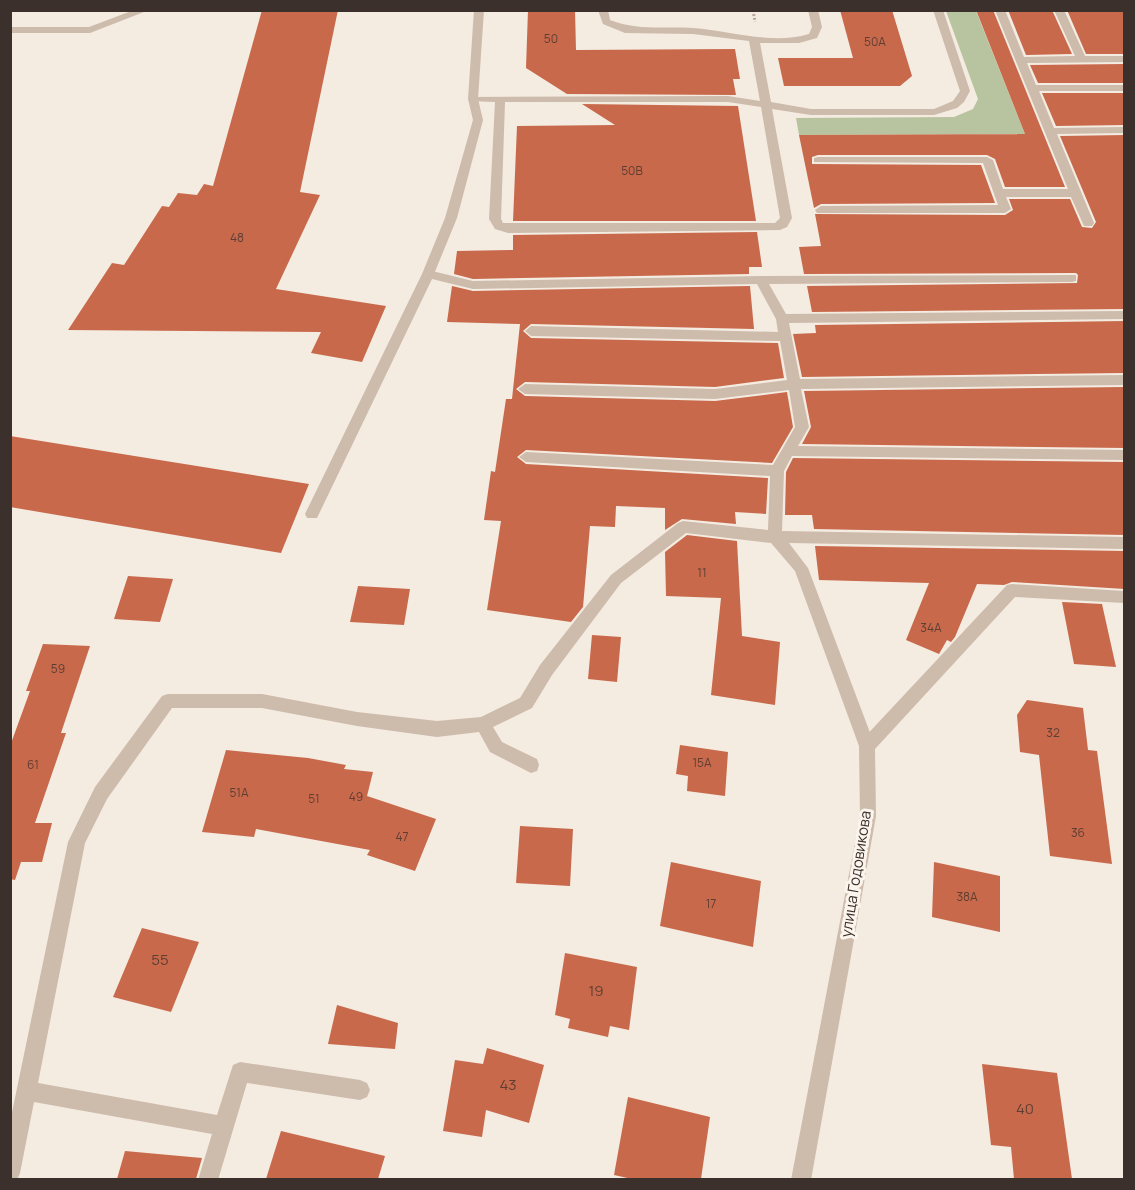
<svg xmlns="http://www.w3.org/2000/svg" width="1135" height="1190" font-family="Manrope,sans-serif">
<rect width="100%" height="100%" fill="#f4ebe1"/>
<path fill="#b8c4a0" d="M946,11H976L1025,134L799,135L796,118L954,117L973,109L978,99Z"/>
<path fill="#c8694b" d="M262,10H338L300,192L320,195L276,289L386,306L362,362L311,353L321,332L68,330L112,263L124,265L162,206L169,207L178,193L197,195L204,184L213,186Z
M528,10H575L576,50L735,49L740,79H733L736,95L567,94L526,68Z
M840,10H892L912,76L900,86H784L778,58H853Z
M976,10H993L1065,187H1005L995,159L987,155H818L812,157V164L981,165L995,203L821,204L814,208L799,135L1025,134Z
M1008,10H1052L1072,54L1026,55Z
M1067,10H1125V54H1086Z
M1124,64L1125,83H1038L1030,65Z
M1042,93H1125V125L1056,126Z
M582,104L738,106L756,221H513L517,126L615,125Z
M1125,135V309L812,312L807,286L1077,283L1078,275L1076,273L804,274L799,247L821,246L815,214L1005,215L1013,210L1009,199H1070L1082,227L1092,228L1096,222L1060,136Z
M757,232L762,267H749V274L473,279L454,274L457,251L513,250V235Z
M452,286L473,291L750,286L754,329L531,324L523,331L531,338L778,343L784,378L715,387L525,382L516,389L525,396L715,401L787,392L793,427L772,463L526,450L517,457L526,464L768,478L766,514L735,512L736,524L682,519L665,530V508L616,506L615,527L590,526L583,607L571,622L487,610L501,521L484,520L491,471L495,472L506,399H512L520,324L447,322Z
M1125,321V373L802,377L793,334L816,333L815,325Z
M1125,387V448L802,444L811,427L804,391Z
M10,436L309,484L281,553L10,507Z
M793,458L1125,462V535L814,529L812,515H785L786,472Z
M687,535L737,541L742,636L780,642L775,705L711,695L721,598L666,596L665,552Z
M815,546L1125,551V589L1012,582L1004,585L977,584L955,637L951,642L947,640L939,654L906,640L929,583L819,580Z
M128,576L173,579L160,622L114,619Z
M358,586L410,589L404,625L350,622Z
M1062,602L1102,604L1116,667L1074,664Z
M592,635L621,637L617,682L588,679Z
M43,644L90,646L61,733H66L35,823H52L42,862H21L15,880L10,879V746L30,691H26Z
M1027,700L1083,708L1088,750L1097,751L1112,864L1050,856L1039,755L1020,752L1017,715Z
M680,745L728,752L725,796L687,791L688,776L676,774Z
M226,750L308,758L346,765L344,769L373,772L367,796L436,819L415,871L367,855L370,850L256,829L254,837L202,832Z
M520,826L573,829L570,886L516,883Z
M671,862L761,881L753,947L660,926Z
M934,862L1000,876V932L932,917Z
M142,928L199,942L171,1012L113,997Z
M565,953L637,967L629,1030L610,1026L608,1037L568,1028L570,1019L555,1015Z
M337,1005L398,1023L395,1049L328,1044Z
M487,1048L544,1065L529,1123L486,1110L482,1137L443,1131L455,1060L483,1064Z
M982,1064L1057,1073L1072,1179H1014L1011,1147L991,1145Z
M628,1097L710,1117L701,1179H632L614,1175Z
M281,1131L385,1156L378,1179H266Z
M125,1151L202,1158L196,1179H117Z"/>
<g fill="none" stroke-linecap="round" stroke-linejoin="round">
<path stroke="#b9a596" stroke-width="3" stroke-dasharray="2 2" stroke-linecap="butt" d="M753,10L755,22"/>
<path fill="#cdbbac" fill-rule="evenodd" d="M134,10H149L90,33H10V27H89Z
M598,10H608L610,20C637,31 665,26 693,28C731,31 772,45 809,34L812,27L808,10H818L822,27L817,38L799,43H760L771,102L811,109H934L953,101L960,91L933,10H943L970,91L964,102L957,108L934,115H811L772,109L792,218L787,227L780,230L508,233L495,229L489,219L495,102L469,101V97L728,96L760,101L749,41L693,34L625,33L603,24ZM505,102H728L761,107L780,218L775,223H503L501,219Z
M995,10H1005L1024,57L1075,56L1054,10H1064L1085,56H1124V62L1027,63L1036,85H1124V91H1039L1054,128L1124,127V133L1057,134L1094,223L1092,226H1084L1071,197H1006L1011,209L1005,213H817L815,210L821,206L998,205L983,163L814,162V158L818,157H987L993,160L1003,189H1068Z
M428,270L473,281L761,276L1076,275V281L1072,282L769,284L786,314L1124,311V319L789,323L800,379L1124,375V385L801,389L809,427L798,446L1124,450V460L792,456L784,471L782,531L1124,537V549L789,543L808,568L875,746L873,751L867,754L861,751L859,746L795,571L771,543L686,533L621,583L552,675L532,708L493,727L502,742L537,759L539,765L537,771L531,773L490,752L479,732L437,737L357,726L262,708H172L107,799L85,843L38,1083L217,1115L233,1065L240,1062L360,1080L367,1083L370,1090L367,1097L360,1100L247,1083L218,1180H198L212,1134L34,1102L20,1173L17,1180H10V1122L68,842L95,787L162,696L168,694H262L357,712L437,721L481,717L520,698L540,665L611,575L678,523L683,521L768,530L770,476L526,462L519,457L526,452L773,465L795,427L789,390L715,399L525,394L518,389L525,384L715,389L787,380L780,341L531,336L525,331L531,326L778,332L776,319L757,284L473,289L432,279L317,518H307L305,514L422,274Z"/>
<path fill="#cdbbac" fill-rule="evenodd" d="M474,10H484L478,99L483,120L457,218L434,274L428,278L422,274L445,218L473,120L468,99Z
M1012,584L1124,591V603L1015,597L875,749L876,816L811,1180H791L860,816L859,746L861,741L1007,585Z"/>
</g>
<g text-anchor="middle" stroke-width="6" stroke-linejoin="round" paint-order="stroke">
<g font-size="12" fill="#5e3e33">
<text x="551" y="43">50</text>
<text x="875" y="46">50А</text>
<text x="632" y="175">50В</text>
<text x="237" y="242">48</text>
<text x="702" y="577">11</text>
<text x="931" y="632">34А</text>
<text x="58" y="673">59</text>
<text x="1053" y="737">32</text>
<text x="702" y="767">15А</text>
<text x="33" y="769">61</text>
<text x="239" y="797">51А</text>
<text x="356" y="801">49</text>
<text x="314" y="803">51</text>
<text x="1078" y="837">36</text>
<text x="402" y="841">47</text>
<text x="967" y="901">38А</text>
<text x="711" y="908">17</text>
</g>
<g font-size="15" fill="#3b302b" stroke="#fbf5ee">
<text transform="translate(856 874) rotate(-81)" y="5">улица Годовикова</text>
</g>
<g font-size="15" fill="#5e3e33">
<text x="160" y="965">55</text>
<text x="596" y="996">19</text>
<text x="508" y="1090">43</text>
<text x="1025" y="1114">40</text>
</g>
</g>
<rect width="1135" height="1190" fill="none" stroke="#3b302b" stroke-width="24"/>
</svg>
